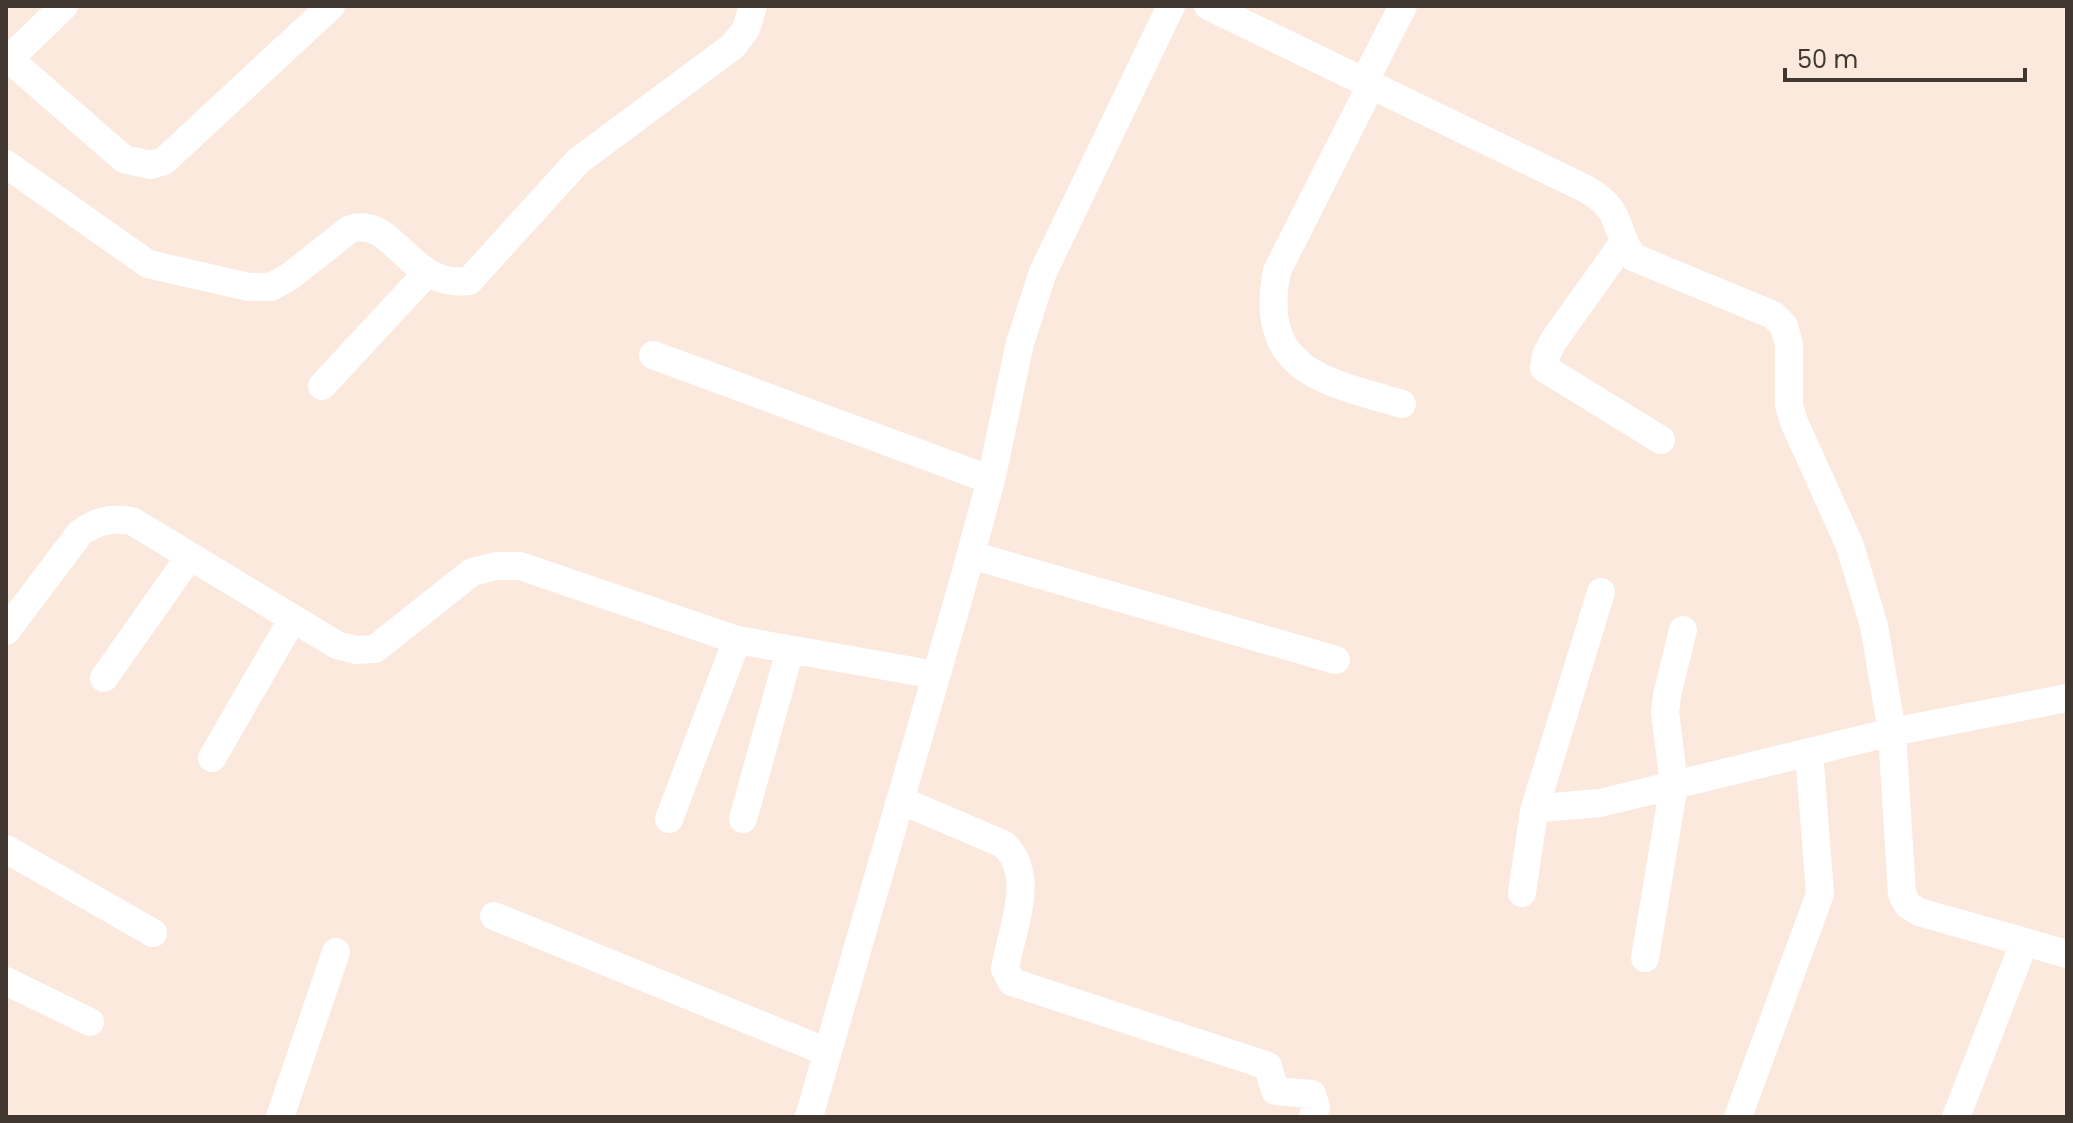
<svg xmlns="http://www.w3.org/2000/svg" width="2073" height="1123" font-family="Poppins,sans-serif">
<rect width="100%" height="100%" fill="#fce9dd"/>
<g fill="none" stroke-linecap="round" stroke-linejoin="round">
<path stroke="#fff" stroke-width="28" d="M1208,6L1586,189C1624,211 1612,226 1633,257L1773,315L1784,326L1789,344V405L1794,422L1850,546L1874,626L1892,732L1902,894L1908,905L1919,912L2067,954
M9,59L124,159L150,165L164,161L331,6
M6,62L64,6
M1364,82L1403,6
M1371,85L1277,271C1257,371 1324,381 1402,404
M6,164L148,264L249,287H271L289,277L350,229C395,215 408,289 469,281L578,161L733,46L746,29L753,6
M1624,242L1554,340L1546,355L1544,368L1661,440
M653,355L991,480
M322,386L426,274
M971,555L1336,660
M6,631L80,533C98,520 111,518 132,521L337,645L356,650L375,649L472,572L496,566H520L737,640L936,675
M104,678L190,556
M212,758L293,618
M900,800L1003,844C1038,874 1011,930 1005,969L1012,982L1268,1066L1275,1091L1312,1094L1316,1107L1313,1117
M1534,811L1601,592
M669,819L737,640
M743,819L790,650
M6,849L153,933
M1522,893L1534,811L1543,808L1600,803L1892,732L2067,698
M494,916L827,1052
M1645,958L1674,785L1665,712L1667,695L1683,630
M6,981L90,1022
M280,1117L336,952
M809,1117L960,593L991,480L1020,343L1043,272L1171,6
M1738,1117L1820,894L1809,752
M1956,1117L2024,943"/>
</g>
<rect width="2073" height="1123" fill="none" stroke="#403731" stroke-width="16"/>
<path d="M1785 68v12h240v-12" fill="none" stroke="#403731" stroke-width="4"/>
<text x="1797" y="68" font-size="24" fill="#403731" stroke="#fce9dd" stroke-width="6" paint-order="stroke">50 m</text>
</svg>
